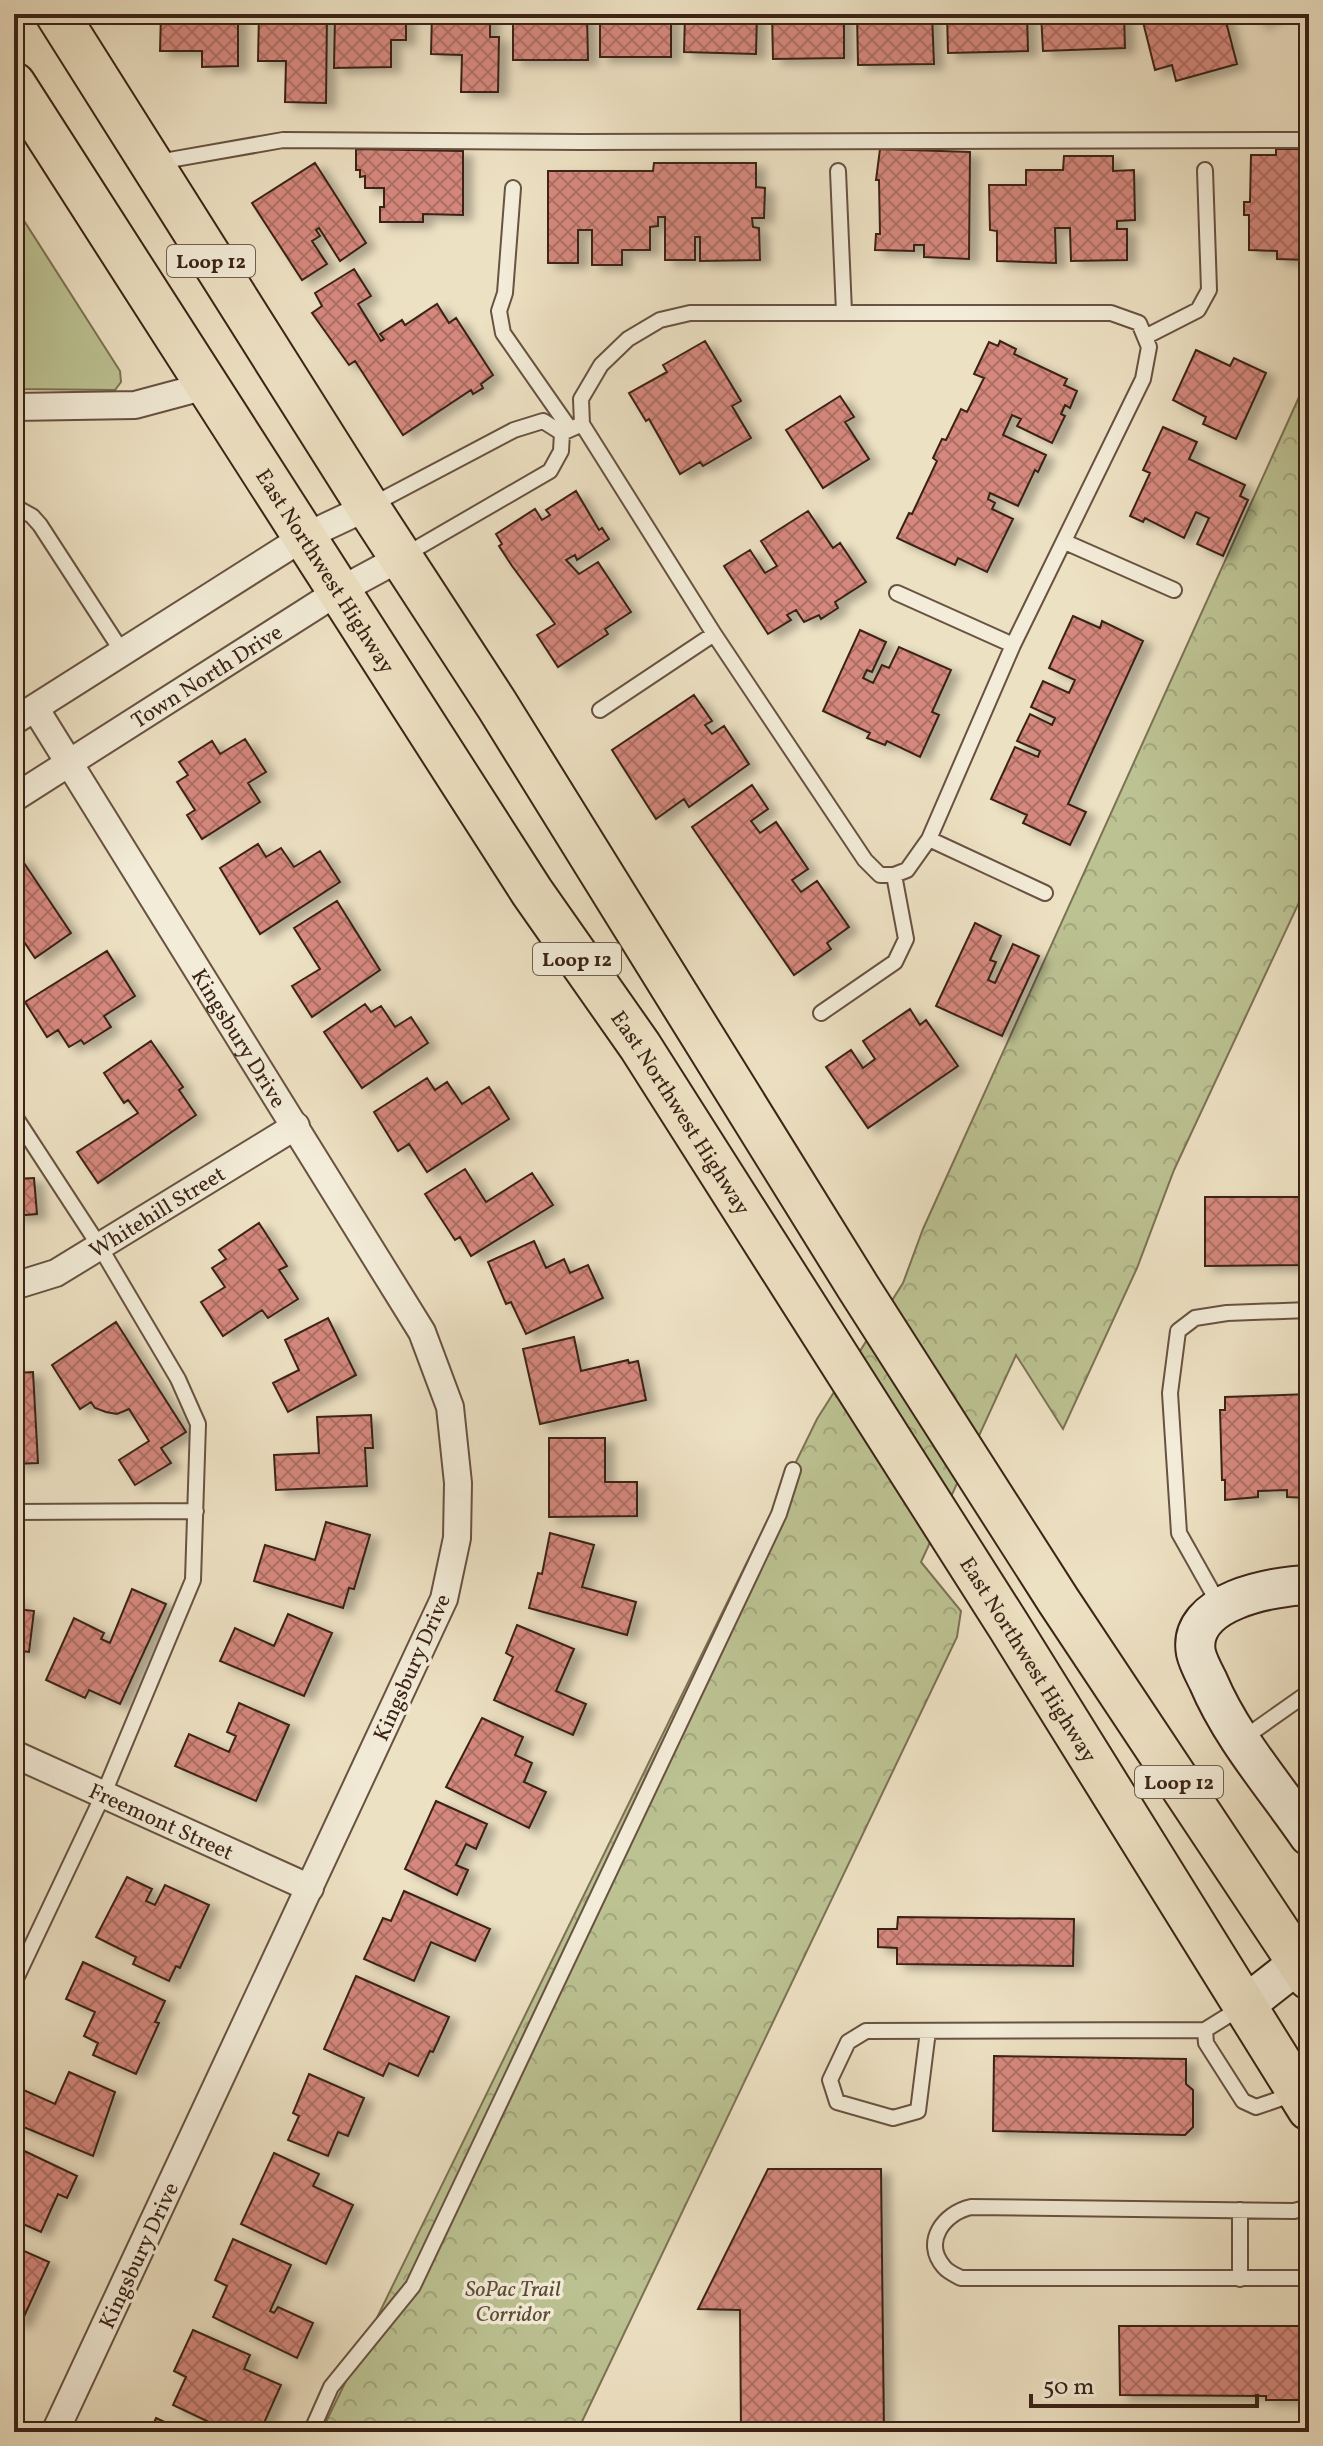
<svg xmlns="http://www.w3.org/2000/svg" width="1323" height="2446" font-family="Vollkorn,serif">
<defs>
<pattern id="park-crowns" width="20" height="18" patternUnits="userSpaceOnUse" patternTransform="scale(2)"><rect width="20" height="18" fill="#bcc292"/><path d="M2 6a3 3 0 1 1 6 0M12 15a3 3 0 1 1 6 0" fill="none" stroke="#a2a67d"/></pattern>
<pattern id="building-cross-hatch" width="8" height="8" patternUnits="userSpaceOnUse" patternTransform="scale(2)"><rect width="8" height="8" fill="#d5887d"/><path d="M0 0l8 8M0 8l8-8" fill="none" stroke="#ae6f65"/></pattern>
<filter id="shadow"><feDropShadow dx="9" dy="5" stdDeviation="4" flood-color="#0004"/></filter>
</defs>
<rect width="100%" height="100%" fill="#ede1c3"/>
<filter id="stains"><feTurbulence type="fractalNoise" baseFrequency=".0025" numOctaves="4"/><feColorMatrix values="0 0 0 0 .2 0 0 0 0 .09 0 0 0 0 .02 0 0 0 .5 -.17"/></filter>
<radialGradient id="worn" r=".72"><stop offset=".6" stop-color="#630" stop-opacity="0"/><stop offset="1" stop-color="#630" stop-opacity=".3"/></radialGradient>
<path fill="#bcc292" stroke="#7c7254" stroke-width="2" d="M14,205L120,371L121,382L115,390L14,389Z"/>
<path fill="url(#park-crowns)" stroke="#7c7254" stroke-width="2" d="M1309,375V881L1174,1170L1137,1268L1063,1429L1016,1355L921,1562L961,1611L957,1637L577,2432H321L817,1419L903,1283L923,1229Z"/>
<path fill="url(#building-cross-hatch)" stroke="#3b2316" stroke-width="2" filter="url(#shadow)" d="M161,14H238V66L202,67V51H160Z
M259,14H327L326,103L285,102L286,61H258Z
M335,14H406V40H391V67L334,68Z
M432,14H490V37H499L498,92H461L462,55L431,54Z
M513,14H587L588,60H513Z
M600,14H671V57H600Z
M685,14H757L756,54L684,52Z
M772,14H844V58L773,59Z
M857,14H932L934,64L858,65Z
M947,14H1027L1028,51L948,53Z
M1041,14H1124L1125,48L1043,51Z
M1141,14H1224L1237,64L1176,81L1172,65L1155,70Z
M1253,14H1276L1259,24Z
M356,149L463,151V215L423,214V222H380V207H384V188H365V176L360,177V170H356Z
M880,149L970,152L969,259L924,257V245H914V251L875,250L876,234H880L879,180H876Z
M1276,149H1309V260L1277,259V251L1249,250V215H1244V202H1250L1251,155H1276Z
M1064,156H1113V171L1134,170L1135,220L1117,221V229H1127V260L1071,261L1070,228H1055L1056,263L997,261V231L990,230L989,185H1026V170H1063Z
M315,163L366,243L340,261L319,228L316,230L320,236L312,241L327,264L302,280L252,203Z
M654,163H756V187L765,188L764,218H752L753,227L759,228L760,260L700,261V237H695V260H665V217H658V226L650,227V250H622V265H592V230H578V263H548V171H653Z
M354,269L371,296L358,304L381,341L384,339L380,334L402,320L405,325L437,304L449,323L456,318L493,375L481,384L483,388L473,394L471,390L403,435L355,361L349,365L312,313L322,306L315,293Z
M705,341L741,401L732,406L751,438L703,466L700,462L680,474L649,419L646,421L629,393L667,372L663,365Z
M1000,341L1016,349L1014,354L1067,379L1064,385L1077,391L1070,408L1065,405L1061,414L1065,416L1052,443L1017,426L1021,419L1012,415L1003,435L1046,455L1038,472L1035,470L1018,506L990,493L988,499L995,503L992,509L1013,519L987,572L958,558L955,565L897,538L909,513L912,514L937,461L933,458L942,439L946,440L961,409L967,412L984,378L974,374L989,342L998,346Z
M1196,350L1230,366L1234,358L1266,373L1236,439L1203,424L1206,417L1173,400Z
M840,396L854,417L845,422L869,459L823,488L786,430Z
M1163,427L1197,442L1189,459L1245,485L1240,496L1248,500L1223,556L1197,544L1209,518L1196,512L1184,538L1145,518L1143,522L1130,516L1150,473L1143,470Z
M576,491L599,530L602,528L609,539L577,560L575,555L566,560L579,574L598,562L631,612L605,629L608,634L558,667L537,635L555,624L512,566L499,546L502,544L496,534L535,509L542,520L550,515L546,510Z
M808,511L833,548L840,543L866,582L835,602L838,608L821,619L819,615L804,622L796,610L787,615L791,620L768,634L724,566L750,550L765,573L777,566L761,541Z
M1073,616L1100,628L1102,621L1143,641L1068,804L1086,812L1070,845L1023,823L1027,815L991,799L1015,747L1038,757L1040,751L1017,741L1030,714L1052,725L1055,718L1031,707L1043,681L1069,693L1075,680L1049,668Z
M860,630L886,642L872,672L867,670L863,678L873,683L882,665L889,668L899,647L951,670L932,712L939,715L920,757L887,741L885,745L867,738L870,733L823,711Z
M694,695L712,721L705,725L712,734L724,726L749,764L689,807L684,799L656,819L612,750Z
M245,739L266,772L248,783L260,802L202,839L187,815L195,810L177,782L188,775L179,762L212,741L220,754Z
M752,785L768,809L751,821L760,833L776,822L808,869L792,880L801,892L817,881L849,927L827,943L831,949L794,975L692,827Z
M258,844L266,857L281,848L294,867L320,851L340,882L260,934L220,868Z
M20,857L71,933L35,958L14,927V861Z
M337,901L380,970L312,1017L292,986L320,969L294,928Z
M975,923L1001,936L990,960L996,962L988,980L995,983L1013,944L1039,956L1002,1036L936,1006Z
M107,951L135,996L104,1016L111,1027L84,1044L81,1040L69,1047L58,1030L47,1037L25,1002Z
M365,1004L371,1012L381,1006L395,1027L411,1017L428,1043L362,1088L324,1032Z
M910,1009L920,1025L926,1020L958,1066L868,1128L826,1067L851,1050L863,1068L875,1059L863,1041Z
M151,1041L183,1087L179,1090L196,1115L98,1183L77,1152L138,1113L128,1100L124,1103L104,1073Z
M427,1078L435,1090L447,1082L462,1104L489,1087L509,1119L427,1172L409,1144L398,1151L374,1112Z
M465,1169L486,1202L532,1173L553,1205L471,1256L460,1237L455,1240L425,1194Z
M34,1178L37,1214L14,1216V1179Z
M1205,1197H1303V1265L1205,1266Z
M259,1223L287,1266L279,1270L298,1299L268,1318L262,1310L223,1336L201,1302L225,1287L212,1268L226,1259L219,1250Z
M534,1241L546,1268L564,1259L570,1273L588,1265L603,1298L526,1334L511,1302L506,1304L488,1262Z
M328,1318L356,1375L288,1412L273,1383L299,1370L285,1340Z
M116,1322L186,1432L161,1448L171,1463L135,1485L119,1460L149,1441L129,1409L117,1414L106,1412L95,1408L91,1402L80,1409L52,1365Z
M574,1337L581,1371L628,1360L629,1363L638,1361L646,1400L540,1424L523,1349Z
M14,1367L15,1373L33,1372L38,1463L14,1464Z
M1309,1394V1498L1287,1497V1490L1258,1491V1497L1225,1500V1480H1222L1220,1410H1225V1397Z
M371,1415L373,1448H365L367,1486L276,1490L274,1455L319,1453L317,1417Z
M549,1438H605V1482H637V1516L549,1517Z
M326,1522L370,1535L354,1589L349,1588L343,1608L254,1581L265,1545L315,1560Z
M550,1533L594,1545L582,1587L636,1602L627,1635L529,1608L538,1573L542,1574Z
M132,1589L166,1604L120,1704L89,1690L85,1698L46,1680L74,1618L104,1633L101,1639L110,1643Z
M14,1598L19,1599L18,1609L34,1611L29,1652L14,1650Z
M288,1614L332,1633L304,1696L220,1661L235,1628L274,1646Z
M517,1625L574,1649L556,1691L586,1704L573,1735L494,1700L513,1657L506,1653Z
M239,1703L289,1725L256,1801L175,1766L189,1734L229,1752L236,1736L227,1732Z
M482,1718L523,1737L515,1755L532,1763L524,1782L546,1792L529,1828L446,1787Z
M436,1801L487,1824L476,1849L466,1844L456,1865L468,1870L457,1895L405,1869Z
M127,1877L152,1889L146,1901L155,1905L165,1885L209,1905L180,1968L176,1966L169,1981L133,1964L136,1957L96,1937Z
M404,1891L490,1929L475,1961L431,1942L414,1981L364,1959L383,1918L391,1921Z
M898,1917L1074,1919L1073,1966L897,1964V1948L878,1947V1929H897Z
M83,1962L165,2001L155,2022L159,2023L136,2074L93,2055L98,2043L84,2036L95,2012L66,1999Z
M356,1976L449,2017L433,2052L430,2051L418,2076L389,2063L383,2076L324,2049Z
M994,2056L1186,2059V2084L1193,2090V2127L1185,2135L993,2131Z
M69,2072L115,2092L93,2156L14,2123V2095L17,2087L55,2104Z
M309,2074L364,2098L348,2136L338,2132L328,2156L288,2140L299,2116L293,2113Z
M16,2147L77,2176L67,2198L58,2194L41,2232L14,2220V2151Z
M274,2153L319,2174L313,2186L353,2205L326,2264L241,2224Z
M768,2169H881L884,2432H741L740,2310L698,2309Z
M233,2239L291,2265L270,2311L274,2313L278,2307L313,2323L297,2358L213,2317L227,2286L215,2280Z
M14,2250L21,2253L22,2250L49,2262L21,2323L14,2321Z
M1119,2326H1309V2400H1266V2396L1120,2395Z
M193,2330L250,2355L244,2369L281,2385L260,2432H230L173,2405L186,2377L174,2371Z
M156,2418L186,2432H150Z"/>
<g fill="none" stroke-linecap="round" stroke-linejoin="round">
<g stroke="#685241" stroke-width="18">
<path id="lane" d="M158,162L283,140L582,142L1309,140
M838,171L844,312
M513,188L505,293L499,311L503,333L570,429
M1145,337L1198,310L1209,290L1205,170
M562,433L582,424L581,399L601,365L628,339L660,320L690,313H1111L1139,323L1149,347L1143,379L1013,645L929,839L907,870L894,875H880L865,860L714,634L582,424
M14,506L32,516L40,525L123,653
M370,506L514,430L543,421L562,433L561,451L550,471L405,555
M1065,542L1174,590
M897,593L1013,645
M600,710L714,634
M929,839L1045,893
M821,1013L895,962L906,939L894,875
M14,1115L100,1247L178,1379L198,1424L193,1580L104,1793L14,1983
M14,1512L196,1511
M1220,1606L1179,1533L1170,1393L1178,1331L1195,1318L1227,1313L1309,1310
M1241,1740L1302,1697L1309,1696
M1242,2007L1205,2030L1206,2043L1243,2101L1256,2107L1294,2094
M928,2031L918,2111L893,2118L837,2102L830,2080L848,2042L866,2031L1205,2030
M1309,2207L1294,2211L971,2207C944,2213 922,2242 944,2267C948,2272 955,2275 961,2278H1309
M1240,2210V2279
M311,2432L331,2387L413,2286L779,1514L793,1470"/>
</g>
<g stroke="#685241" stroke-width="30">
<g id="street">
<path d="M14,407L135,405L206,386"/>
<path id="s1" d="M35,708L422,1332L450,1407L458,1483L457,1538L444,1599L55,2432"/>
<path d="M14,721L304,537L368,507"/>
<path id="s2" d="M14,798L339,591L402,557"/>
<path id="s3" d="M14,1286L56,1273L296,1126"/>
<path id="s4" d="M14,1754L310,1888"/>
</g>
</g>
<g stroke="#3b2316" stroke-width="42">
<path id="secondary" d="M1309,1585C1273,1586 1186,1601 1196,1653C1198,1662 1204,1673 1208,1681C1232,1738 1274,1785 1309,1836
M1244,2006L1309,1955"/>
</g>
<g stroke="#3b2316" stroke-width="46">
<g id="primary">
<path d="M57,14L368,507L497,705L858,1287L1058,1600L1309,1978"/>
<path id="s5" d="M14,84L532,892L640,1046L1010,1628L1309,2109"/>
</g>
</g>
<use href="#lane" stroke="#f3ecd8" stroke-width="14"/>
<use href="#street" stroke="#f3ecd8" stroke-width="26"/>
<use href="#secondary" stroke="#f3ecd8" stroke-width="38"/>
<use href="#primary" stroke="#ede1c3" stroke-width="42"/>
</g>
<g text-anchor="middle" stroke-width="7" stroke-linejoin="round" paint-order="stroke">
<g fill="#f3ecd8" stroke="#725f50" stroke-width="2">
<rect x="167" y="245" width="88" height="32" rx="6"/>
<rect x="533" y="943" width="88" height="32" rx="6"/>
<rect x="1135" y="1766" width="88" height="32" rx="6"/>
</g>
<g font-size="20" font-weight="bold" fill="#3b2316">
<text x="211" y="268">Loop 12</text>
<text x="577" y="966">Loop 12</text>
<text x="1179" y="1789">Loop 12</text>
</g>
<g font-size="22" fill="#3b2316" stroke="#f3ecd8">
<text dy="8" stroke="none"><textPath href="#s5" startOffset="578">East Northwest Highway</textPath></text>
<text dy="8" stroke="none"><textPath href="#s2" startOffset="228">Town North Drive</textPath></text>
<text dy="8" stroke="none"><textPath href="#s1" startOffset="388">Kingsbury Drive</textPath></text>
<text dy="8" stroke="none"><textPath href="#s5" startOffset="1226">East Northwest Highway</textPath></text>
<text dy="8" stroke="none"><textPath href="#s3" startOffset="162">Whitehill Street</textPath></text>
<text dy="8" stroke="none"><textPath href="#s5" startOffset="1874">East Northwest Highway</textPath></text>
<text transform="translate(411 1667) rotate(-66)" y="8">Kingsbury Drive</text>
<text dy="8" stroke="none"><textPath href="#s4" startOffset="162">Freemont Street</textPath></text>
<text transform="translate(138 2255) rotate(-65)" y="8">Kingsbury Drive</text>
</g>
<g font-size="22" font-style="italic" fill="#5b4b35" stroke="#f3ecd8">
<text x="513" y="2296">SoPac Trail<tspan x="513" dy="25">Corridor</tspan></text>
</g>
</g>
<rect width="1323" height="2446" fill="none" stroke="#ede1c3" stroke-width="48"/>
<rect x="16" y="16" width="1291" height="2414" fill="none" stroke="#3b2316" stroke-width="4"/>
<rect x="24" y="24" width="1275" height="2398" fill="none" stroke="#3b2316" stroke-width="2"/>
<path d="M1031 2394v12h226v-12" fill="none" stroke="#3b2316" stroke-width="4"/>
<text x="1043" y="2394" font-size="24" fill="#3b2316" stroke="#f3ecd8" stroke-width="6" paint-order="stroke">50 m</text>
<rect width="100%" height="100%" filter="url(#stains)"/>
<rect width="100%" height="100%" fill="url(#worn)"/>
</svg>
